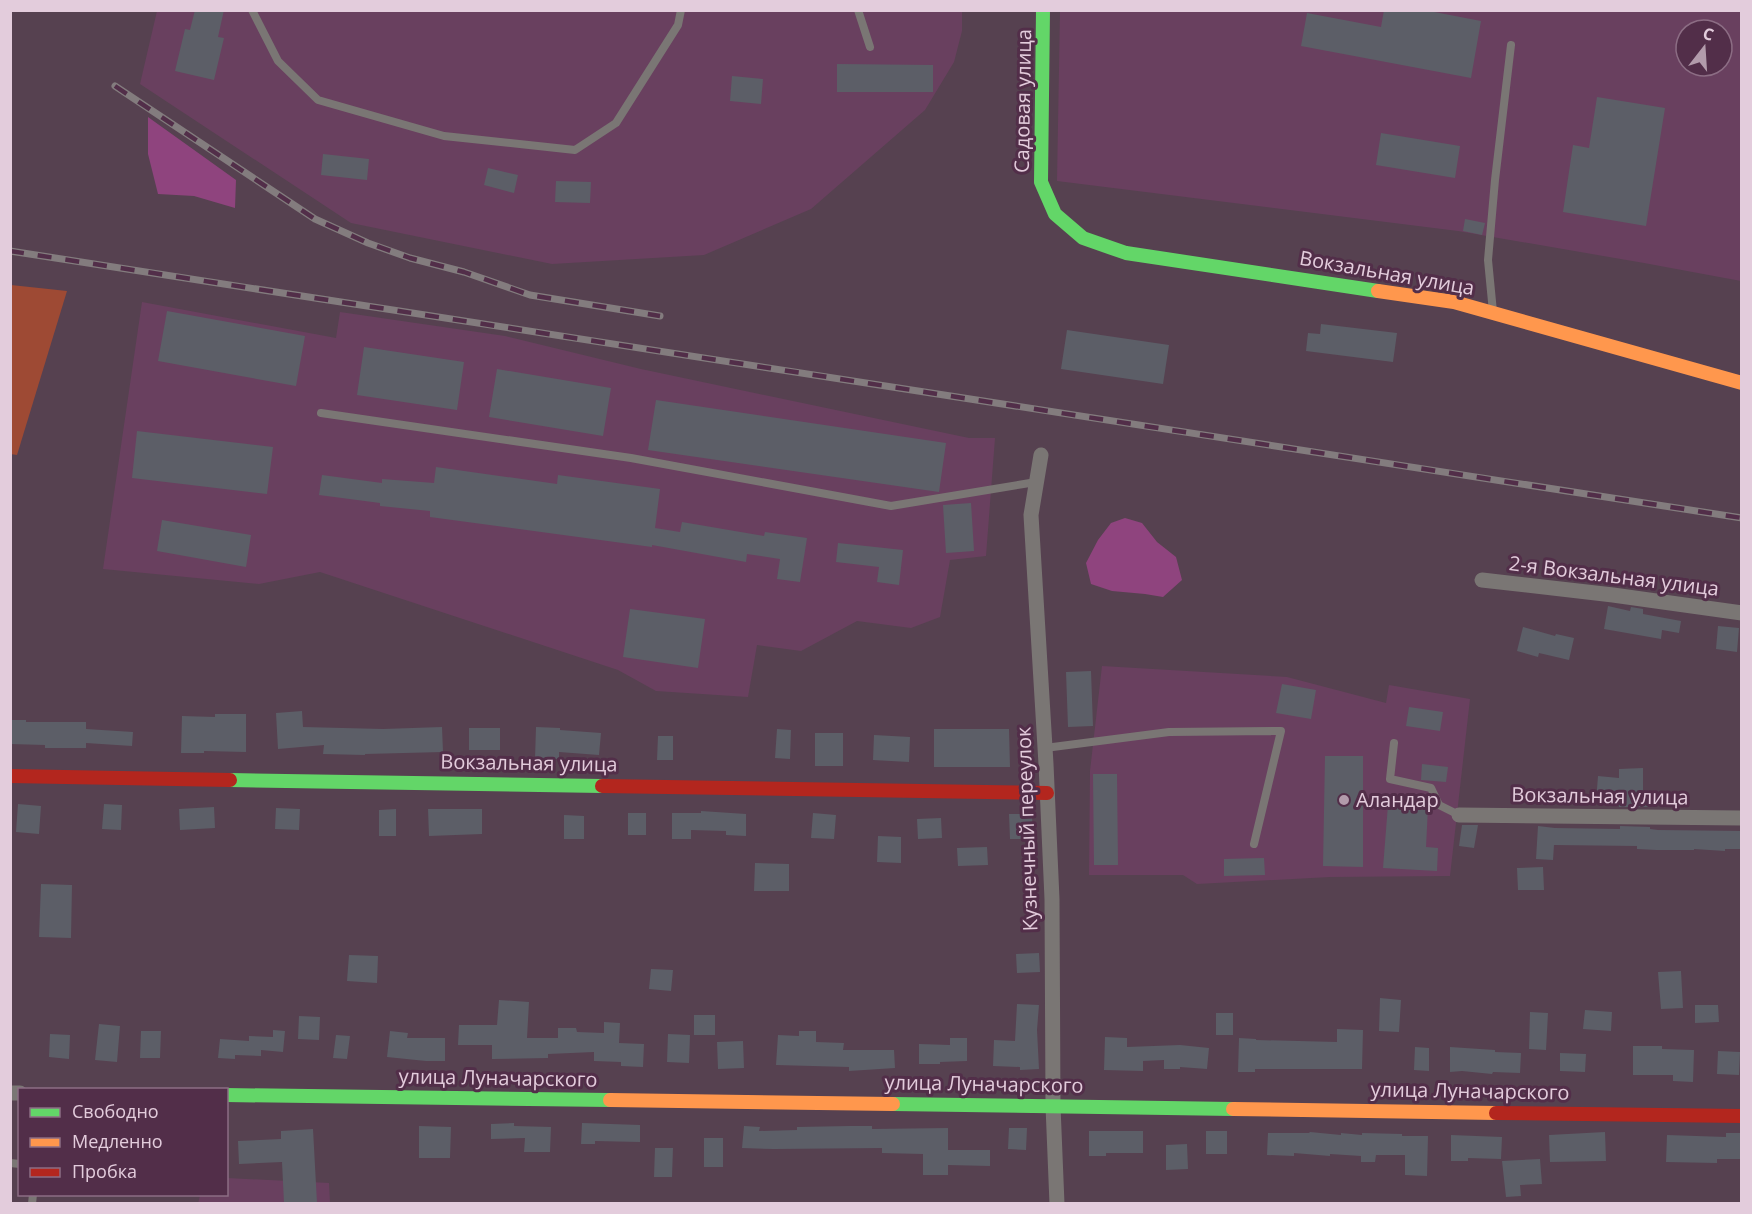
<svg xmlns="http://www.w3.org/2000/svg" width="1752" height="1214" font-family="'Open Sans',sans-serif">
<rect width="100%" height="100%" fill="#564150"/>
<path fill="#69405f" fill-rule="evenodd" d="M157,11H962V31L954,62L925,110L811,209L704,255L552,264L351,223L140,84Z
M1060,11H1741V281L1644,263L1458,231L1057,181ZM1686,30H1722V66H1686Z
M142,302L336,338L340,312L505,336L641,369L969,438H995L986,556L950,560L940,617L911,628L857,621L801,651L757,645L748,697L656,691L618,670L320,572L259,584L103,569Z
M1102,666L1287,677L1386,703L1389,685L1470,699L1450,876L1330,877L1197,884L1183,875H1089L1090,771Z
M227,1178L329,1183L330,1203L198,1204L200,1195L226,1194Z"/>
<path fill="#9e4a34" d="M11,285L67,291L17,455L10,454Z"/>
<path fill="#8f447e" d="M148,117L236,180L235,208L194,196L158,194L148,154Z
M1125,518L1142,523L1157,542L1176,557L1182,580L1163,597L1145,594L1112,591L1091,584L1086,563L1098,540L1111,523Z"/>
<path fill="#5c5e67" d="M195,10H224L218,37L224,38L214,80L175,71L185,29L190,30Z
M1384,10H1424L1481,21L1471,78L1301,46L1307,13L1381,27Z
M837,64L933,65V92H837Z
M732,76L763,79L761,104L730,101Z
M1597,97L1665,108L1646,226L1563,212L1573,145L1589,148Z
M1381,133L1460,146L1455,178L1376,165Z
M323,154L369,159L367,180L321,175Z
M488,168L518,175L514,193L484,185Z
M556,181L591,182L590,203L555,202Z
M1465,219L1485,223L1482,235L1463,231Z
M167,311L305,336L296,386L158,361Z
M1321,324L1397,333L1393,362L1306,351L1308,333L1320,334Z
M1067,330L1169,345L1163,384L1061,369Z
M364,347L464,362L457,410L357,395Z
M497,369L611,388L603,436L489,417Z
M656,400L946,443L939,492L648,450Z
M137,431L273,447L267,494L132,478Z
M436,467L557,484L558,475L660,489L655,528L680,532L682,522L764,536L765,532L807,538L800,582L777,579L780,559L747,554L746,562L652,545V547L430,517V511L380,506V503L319,495L322,475L382,483V479L434,483Z
M971,503L974,551L946,553L943,505Z
M162,520L251,535L246,567L157,551Z
M838,543L903,550L899,585L877,582L879,567L836,562Z
M1608,606L1630,611L1631,607L1643,609V614L1681,621L1679,633L1662,630L1661,639L1604,629Z
M630,609L705,619L698,668L623,657Z
M1718,626L1739,628L1737,652L1716,649Z
M1523,627L1555,636L1556,634L1574,638L1569,660L1539,653L1538,657L1517,651Z
M1091,671L1093,726L1068,727L1066,672Z
M1282,684L1316,690L1311,719L1276,713Z
M1409,707L1443,712L1440,731L1406,726Z
M302,711L303,727L383,729L442,727L443,752L365,754V755L323,754L324,745L278,749L276,713Z
M215,714H246V752L204,751V753H181L182,716L215,717Z
M10,720H26V722H86V729L133,732L132,746L86,743V748H45V745L10,744Z
M536,727L560,728V730L601,733L599,755L559,752V759H535Z
M469,728H500V750H469Z
M777,729L791,730L790,759L775,758Z
M934,729H1009L1010,767H934Z
M815,733H843V766H815Z
M874,735L910,737L909,762L873,760Z
M658,736H673V760H657Z
M1325,756H1363V867L1323,866Z
M1422,764L1448,767L1446,782L1421,780Z
M1643,768V790H1649L1650,807H1619V805L1596,802L1598,776L1619,778V769Z
M1093,774H1117L1118,865H1094Z
M18,804L41,806L39,834L16,832Z
M104,804L122,805L121,830L102,829Z
M1388,805L1428,807L1426,847L1438,848L1437,871L1383,868Z
M214,807L215,828L180,830L179,809Z
M276,808L300,809L299,830L275,829Z
M396,809V836H379V810Z
M428,809H482V834L429,836Z
M701,811L746,814V836L726,835V831L691,830V839H672V813H701Z
M628,813H646V835H628Z
M813,813L836,815L834,839L811,838Z
M1009,814H1032L1033,839H1010Z
M564,815L584,816V839H564Z
M941,818L942,838L918,839L917,819Z
M1462,825H1478L1474,848L1459,846Z
M1538,826L1555,828L1620,829V826L1650,827V829L1658,830L1742,831V849H1725V851L1694,849V850H1657L1637,849V846L1554,845L1553,860L1536,859Z
M878,836L901,837V863L877,862Z
M987,847L988,865L958,866L957,848Z
M1264,858L1265,875L1224,876V859Z
M755,863L789,864V891H754Z
M1543,867L1544,890H1518L1517,868Z
M41,884L72,885L71,938L39,937Z
M1039,953L1040,972L1017,973L1016,954Z
M349,955L378,956L377,983L347,981Z
M651,969L673,970L671,991L649,989Z
M1681,971L1683,1008L1661,1009L1658,972Z
M1380,998L1401,1000L1399,1032L1379,1031Z
M499,1000L529,1002L527,1038H558V1028H576L577,1032L604,1033V1022L620,1023L619,1043L644,1044L643,1067L621,1066V1062L594,1061V1052L548,1054V1058L492,1059V1045H458L459,1025H497Z
M1017,1004L1039,1005L1037,1030L1039,1069L1020,1070V1067L993,1066L994,1040L1015,1041Z
M1695,1005H1718L1719,1022L1695,1023Z
M1585,1010L1612,1012L1611,1031L1583,1029Z
M1530,1012L1548,1013L1546,1050L1529,1049Z
M1216,1013H1233V1035H1216Z
M694,1015H715V1035H694Z
M299,1016L320,1017L319,1040L298,1039Z
M99,1024L120,1026L117,1062L95,1060Z
M1337,1029L1363,1030L1362,1069H1255V1072H1238L1239,1038L1256,1039V1040L1337,1042Z
M273,1030L285,1031L283,1052L261,1050V1056L235,1055V1059L218,1058L220,1039L249,1041V1036L273,1037Z
M141,1031H161L160,1058H140Z
M390,1031L408,1033L407,1038H445V1061H426L387,1057Z
M799,1031H816V1042L844,1043L843,1050H894L895,1068L849,1071V1067L776,1065L778,1035L799,1036Z
M50,1034L70,1035L69,1059L49,1057Z
M668,1034L690,1035L689,1063L667,1062Z
M336,1035L350,1036L347,1059L333,1058Z
M1105,1037L1127,1038V1047L1180,1045L1209,1048L1207,1069L1180,1067V1069H1164V1060L1143,1061V1071L1104,1070Z
M950,1038H967V1061L940,1062V1064H919V1044L950,1045Z
M743,1041L744,1068L718,1069L717,1042Z
M1633,1046H1662V1049L1694,1050L1693,1082L1673,1081V1075H1633Z
M1415,1047L1429,1048V1071L1414,1070Z
M1450,1047L1495,1050V1052L1521,1053L1520,1073L1493,1072L1492,1074L1462,1071L1450,1072Z
M1718,1051L1740,1052L1739,1075L1717,1074Z
M1560,1053L1586,1054L1585,1072L1560,1071Z
M514,1123V1126L551,1127L550,1152H524L525,1138L491,1139V1124Z
M582,1123L640,1125V1142L595,1141V1144H581Z
M419,1126L451,1127L450,1158H419Z
M744,1126L760,1127L759,1131L797,1130V1127L850,1126H872V1129L948,1128V1150H990V1166L948,1165V1175H923V1154L882,1153V1148L774,1149L742,1148Z
M1009,1128H1027L1026,1150L1008,1149Z
M313,1129L317,1203H284L282,1162L239,1164L238,1141L281,1139V1131Z
M1089,1131H1143V1153H1106V1156H1089Z
M1206,1131H1227V1154H1206Z
M1310,1132L1341,1135V1133L1362,1135V1133L1402,1134V1136H1428L1427,1176L1405,1175V1155H1376L1375,1162H1361V1156L1330,1154V1156L1294,1153V1156L1267,1155L1268,1133H1309Z
M1605,1132L1606,1161L1550,1162L1549,1135Z
M1726,1133H1742V1159H1717V1163L1666,1162L1667,1135L1726,1137Z
M1451,1135L1502,1137L1501,1159L1468,1158V1161H1451Z
M704,1138H723V1167H704Z
M1187,1144L1188,1169L1166,1170V1145Z
M655,1148H673L672,1177H654Z
M1540,1159L1542,1184L1520,1185L1521,1196L1506,1197L1502,1161Z"/>
<g fill="none" stroke-linecap="round" stroke-linejoin="round">
<path stroke="#7a7674" stroke-width="8" d="M252,10L278,61L318,100L444,136L575,150L616,123L678,25L681,10
M858,10L870,47
M1493,312L1488,260L1495,180L1511,45
M321,413L631,458L891,506L1036,482
M1394,743L1390,779L1431,788L1439,805L1459,815
M1045,748L1169,732L1281,731L1254,844
M10,1163L20,1164
M32,1204L33,1194"/>
<path stroke="#7a7674" stroke-width="15" d="M1041,455L1031,515L1046,764L1052,899L1053,1106L1057,1204
M1482,580L1613,595L1742,613
M1459,815L1742,818
M10,1093H20"/>
<path stroke="#63d668" stroke-width="14" d="M1043,10L1041,182L1055,214L1083,238L1126,253L1378,291
M230,780L602,786
M226,1095L610,1100
M893,1104L1233,1109"/>
<path stroke="#ff974d" stroke-width="14" d="M1378,291L1454,302L1742,383
M610,1100L893,1104
M1233,1109L1496,1113"/>
<path stroke="#b3261e" stroke-width="14" d="M10,776L230,780
M602,786L1047,793
M1496,1113L1742,1116"/>
<g stroke="#837c7e" stroke-width="7">
<path id="rail" d="M115,86L315,219L368,243L410,258L464,272L530,295L660,316
M10,251L1742,518"/>
</g>
<use href="#rail" stroke="#522e49" stroke-width="4.5" stroke-dasharray="14" stroke-linecap="butt"/>
</g>
<circle fill="#b29bab" stroke="#522e49" stroke-width="2" cx="1344" cy="800" r="6"/>
<g text-anchor="middle" stroke-width="6" stroke-linejoin="round" paint-order="stroke">
<g font-size="20" fill="#e3ccdc" stroke="#522e49">
<text transform="translate(1023 101) rotate(-89)" y="7">Садовая улица</text>
<text transform="translate(1387 273) rotate(10)" y="7">Вокзальная улица</text>
<text transform="translate(1614 576) rotate(7)" y="7">2-я Вокзальная улица</text>
<text transform="translate(529 763) rotate(1)" y="7">Вокзальная улица</text>
<text transform="translate(1600 796) rotate(1)" y="7">Вокзальная улица</text>
<text transform="translate(1027 829) rotate(-92)" y="7">Кузнечный переулок</text>
<text transform="translate(498 1078) rotate(1)" y="7">улица Луначарского</text>
<text transform="translate(984 1084) rotate(1)" y="7">улица Луначарского</text>
<text transform="translate(1470 1091) rotate(1)" y="7">улица Луначарского</text>
</g>
<g font-size="20" fill="#e3ccdc" stroke="#522e49" text-anchor="start">
<text x="1356" y="807">Аландар</text>
</g>
</g>
<rect width="1752" height="1214" fill="none" stroke="#e3ccdc" stroke-width="24"/>
<rect x="18" y="1088" width="210" height="108" fill="#522e49" stroke="#8c6d84" stroke-width="1.5"/>
<rect x="30" y="1108" width="30" height="9" fill="#63d668" stroke="#8c6d84" stroke-width="1.5"/>
<text x="72" y="1118" font-size="18" fill="#e3ccdc">Свободно</text>
<rect x="30" y="1138" width="30" height="9" fill="#ff974d" stroke="#8c6d84" stroke-width="1.5"/>
<text x="72" y="1148" font-size="18" fill="#e3ccdc">Медленно</text>
<rect x="30" y="1168" width="30" height="9" fill="#b3261e" stroke="#8c6d84" stroke-width="1.5"/>
<text x="72" y="1178" font-size="18" fill="#e3ccdc">Пробка</text>
<g transform="translate(1704 48) rotate(17)"><circle r="28" fill="#522e49" stroke="#8c6d84" stroke-width="1.5"/>
<path d="M0-4.5L10 22L0 15L-10 22Z" fill="#b29bab"/>
<text y="-9" font-size="16" font-weight="bold" text-anchor="middle" fill="#e3ccdc">С</text>
</g>
</svg>
